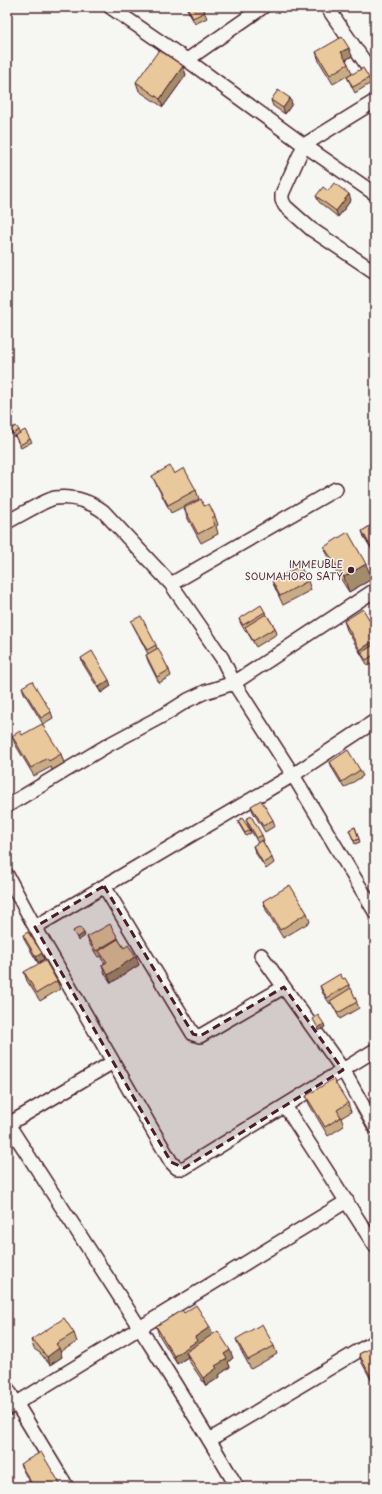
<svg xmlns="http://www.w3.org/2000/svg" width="382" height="1494" font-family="'Playpen Sans',sans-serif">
<rect width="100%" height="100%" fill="#f6f6f2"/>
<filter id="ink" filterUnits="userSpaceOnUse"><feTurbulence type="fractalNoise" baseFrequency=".025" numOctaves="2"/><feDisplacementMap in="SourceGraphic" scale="8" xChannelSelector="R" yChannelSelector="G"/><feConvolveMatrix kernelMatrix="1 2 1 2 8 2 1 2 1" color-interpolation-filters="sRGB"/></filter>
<g filter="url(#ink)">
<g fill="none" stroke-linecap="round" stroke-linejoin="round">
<g stroke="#4a1f2b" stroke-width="16">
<path id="minor" d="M110,7L187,60L304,145L375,194
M327,7L375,77
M187,60L263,7
M375,101L304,145L282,194V200L285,206L311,229L375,272
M7,522C17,517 47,499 55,498C73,496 89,501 103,511L171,584L222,658L234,683L293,775L375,912
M171,584L336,489
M7,806L108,745L164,715L188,700L205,692L234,683L375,590
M7,875L35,927L171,1162L177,1168H184L375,1050
M104,886L193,1034L200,1036L284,987
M35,927L293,775L375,721
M261,955L343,1070L375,1127
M285,1106L375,1246
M8,1124C85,1244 165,1363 237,1487
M7,1125L113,1062
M7,1388L67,1487
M7,1409L347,1201
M209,1440L375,1341"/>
</g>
<use href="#minor" stroke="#f6f6f2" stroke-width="13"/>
</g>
<path fill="#c8ac85" stroke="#4a1f2b" d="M186,7H202L207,18L195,24Z
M316,52L352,56L346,60L348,64L352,73L333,84L319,61Z
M183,66L186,75L163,107L139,91L136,82Z
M347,77L369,78L371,83L355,93Z
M290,98L292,104L285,114L273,106L271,100Z
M328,191L351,200L338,217L319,202L316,196Z
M10,429L19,430L20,433L30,439L32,442L21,448L15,436L14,437L11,432Z
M174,474L196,490L199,499L171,513L156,484L152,476Z
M204,506L215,516L218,525L216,526L218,534L201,543L187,517L184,508Z
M375,523V552L374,553L364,537L362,531Z
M324,547L372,579L349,592L330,562Z
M272,581H308L311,590L283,605L276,590Z
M265,612L275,628L277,634L256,647L246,630L245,631L241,624L239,619Z
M131,621L156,645L157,649L169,670L171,676L159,683L148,661L146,655L148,654L134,627Z
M344,621L375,629V661L368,666L347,630Z
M81,658L111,686L101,693L83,664Z
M22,687L51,712L53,718L43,724L24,693Z
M22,735L61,754L64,763L52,770L51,767L34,776L15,744L12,736Z
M330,762L360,770L363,776L344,788L332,768Z
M251,806L273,820L275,826L265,832L253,812Z
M246,819L262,835L264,841L263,842L272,858L274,863L266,869L255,852L253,846L258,843L248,825Z
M238,821L250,830L251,833L246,836L239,824Z
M355,827L360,842L355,844L349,830Z
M263,901L307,913L310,922L283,938L266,910Z
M23,935L44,959L38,963L25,941Z
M87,937L118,938L120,942L124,948L139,965L111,983L105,974L102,965L105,963L102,960L101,956L98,957L89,943Z
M7,971L10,975L12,981L7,984Z
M24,972L57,981L60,989L40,1001L27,981Z
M343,979L349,985L359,1008L340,1019L333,1006L331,1003L330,1004L322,992L320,986Z
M375,1088V1099L372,1090Z
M306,1096L348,1103L351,1112L341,1118L344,1126L328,1136L309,1104Z
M184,1313L210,1327L212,1335L233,1358L228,1362L230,1367L219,1375L220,1377L206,1386L189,1361L188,1357L177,1364L159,1335L156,1326Z
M74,1333L77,1342L60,1352L62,1357L50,1365L40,1353L34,1349L31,1340Z
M236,1339L274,1346L277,1354L251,1369L239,1347Z
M375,1346V1387L362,1363L359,1354Z
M7,1443L11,1452L7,1454Z
M20,1464L62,1487H32L24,1472Z"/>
<path fill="#a38c6c" stroke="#4a1f2b" d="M349,48L352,56L344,61L341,52Z
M183,66L186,75L163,107L160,99Z
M290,98L292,104L285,114L283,108Z
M349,194L351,200L338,217L336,211Z
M12,411L14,414L7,419V415Z
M366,564L372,579L349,592L344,577Z
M375,640V651L361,653L360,650Z
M109,680L111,686L101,693L99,687Z
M84,933L85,936L78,941L77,938Z
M42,953L44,959L38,963L36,957Z
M136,956L139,965L111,983L108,975Z
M324,1024L325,1027L319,1031L318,1028Z
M210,1327L213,1336L186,1352L188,1357L177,1364L174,1356L195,1337Z
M59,1348L62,1357L50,1365L47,1357Z
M230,1350L233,1358L228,1362L230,1367L219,1375L220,1377L206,1386L203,1378L215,1366L224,1354Z"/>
<path fill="#e9c89b" stroke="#4a1f2b" d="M187,7H202L205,12L193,18Z
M342,37L349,48L341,52L348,64L330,75L316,52Z
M159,50L183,66L160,99L136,82Z
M363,68L369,78L353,87L347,77Z
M278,90L290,98L283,108L271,100Z
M334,183L349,194L336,211L316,196L323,187L328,191Z
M7,404L12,411L7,415Z
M16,426L19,430L13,434L10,429Z
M25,430L30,439L20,445L15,436Z
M170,466L174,474L184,468L196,490L168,505L152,476Z
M201,499L204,506L209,504L215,516L212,518L215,525L198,534L184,508Z
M375,523V545L371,547L362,531Z
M348,532L366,564L344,577L324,547Z
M300,566L308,581L280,596L272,581Z
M261,605L265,612L243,625L239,619Z
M363,609L375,629V640L360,650L344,621Z
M266,614L275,628L253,641L245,627Z
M141,616L156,645L147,650L131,621Z
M375,644V654L366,660L361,653Z
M158,648L169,670L157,677L146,655Z
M92,651L109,680L99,687L81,658Z
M32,681L51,712L41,718L22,687Z
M42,724L61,754L49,761L47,758L31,768L12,736L20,731L22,735Z
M348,750L360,770L342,782L330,762Z
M261,800L273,820L263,826L251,806Z
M251,816L262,835L257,838L246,819Z
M242,818L250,830L245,833L238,821Z
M355,827L359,839L354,841L349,830Z
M262,840L272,858L263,863L253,846Z
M290,885L307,913L280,930L263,901Z
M110,924L118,938L96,951L87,937Z
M80,927L84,933L77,938L73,931Z
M28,932L42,953L36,957L23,935Z
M118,939L124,948L128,945L136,956L108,975L102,965L107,962L99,951Z
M45,960L57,981L37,993L24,972Z
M7,971L10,975L7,977Z
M340,974L343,979L345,978L349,985L327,998L320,986Z
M351,988L357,1002L338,1013L330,1001Z
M318,1015L324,1024L318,1028L313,1019Z
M333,1079L348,1103L337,1110L341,1117L325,1127L306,1096Z
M375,1088V1095L372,1090Z
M196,1305L210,1327L195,1337L197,1341L174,1356L156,1326L182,1310L184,1313Z
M64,1318L74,1333L56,1344L59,1348L47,1357L37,1344L31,1340Z
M262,1324L274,1346L248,1360L236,1339Z
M218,1331L230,1350L224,1354L227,1359L215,1366L217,1368L203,1378L186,1352Z
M375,1346V1382L374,1383L359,1354Z
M41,1452L62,1487H34L20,1464Z"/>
</g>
<path fill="#4a1f2b" fill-opacity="0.2" stroke="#4a1f2b" stroke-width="3" stroke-dasharray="8 5" stroke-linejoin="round" d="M104,886L193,1034L200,1036L284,987L343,1070L184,1168L171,1162L35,927Z"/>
<circle fill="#4a1f2b" stroke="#f6f6f2" stroke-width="1.5" cx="351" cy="570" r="4"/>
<g text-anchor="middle" stroke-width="3" stroke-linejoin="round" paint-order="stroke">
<g font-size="10" fill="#4a1f2b" stroke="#f6f6f2" text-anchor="end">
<text x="343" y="568">IMMEUBLE<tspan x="343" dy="12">SOUMAHORO SATY</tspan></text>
</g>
</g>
<rect width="382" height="1494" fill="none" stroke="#f6f6f2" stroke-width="24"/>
<rect x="12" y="12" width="358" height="1470" fill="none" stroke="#4a1f2b" stroke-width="1.5" filter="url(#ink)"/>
</svg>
